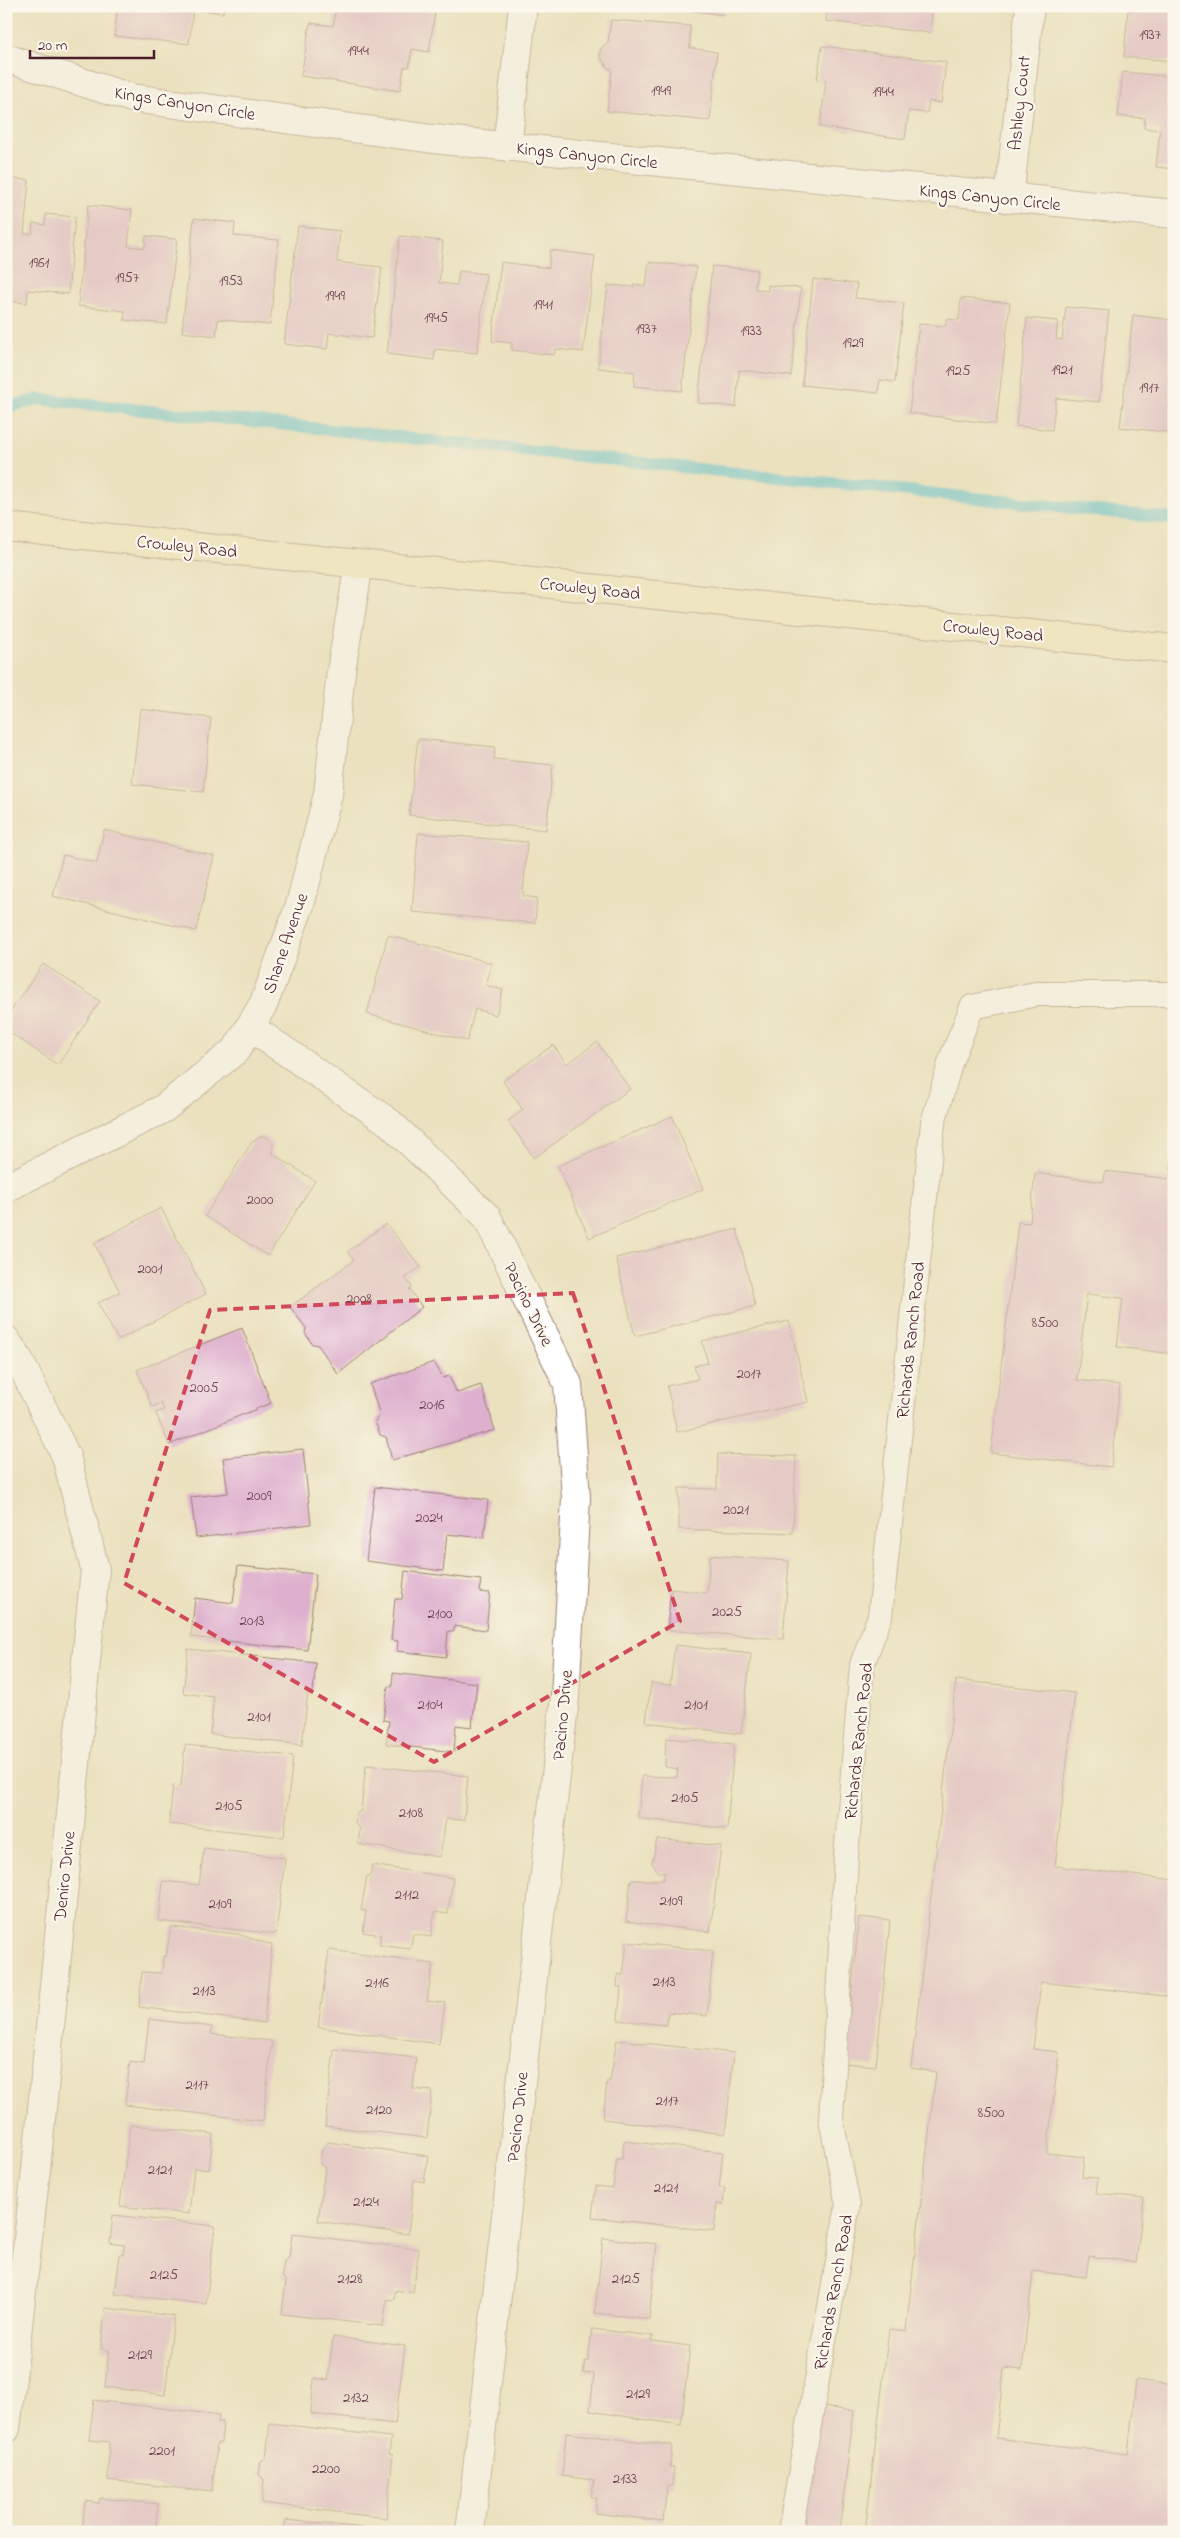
<svg xmlns="http://www.w3.org/2000/svg" width="1180" height="2538" font-family="'Indie Flower',sans-serif">
<rect width="100%" height="100%" fill="#fbf7ec"/>
<filter id="ink" filterUnits="userSpaceOnUse"><feTurbulence type="fractalNoise" baseFrequency=".02" numOctaves="2"/><feDisplacementMap in="SourceGraphic" scale="10" xChannelSelector="R" yChannelSelector="G"/><feConvolveMatrix kernelMatrix="1 2 1 2 8 2 1 2 1" color-interpolation-filters="sRGB"/></filter>
<filter id="wash" filterUnits="userSpaceOnUse"><feTurbulence type="fractalNoise" baseFrequency=".0096" numOctaves="4" result="noise"/><feDisplacementMap in="SourceGraphic" scale="20" xChannelSelector="R" yChannelSelector="G"/><feGaussianBlur stdDeviation="1.12" result="paint"/><feColorMatrix in="noise" values="0 0 0 0 0 0 0 0 0 0 0 0 0 0 0 0 0 1.4 0 .05"/><feComposite in="paint" operator="in"/></filter>
<g filter="url(#wash)">
<rect width="100%" height="100%" fill="#ebe1bf"/>
<g fill="none" stroke-linecap="round" stroke-linejoin="round">
<path stroke="#56bfd3" stroke-width="12" d="M6,408L38,399L1174,519"/>
</g>
<g id="blocks">
<path fill="#deb0ce" d="M98,6H224L223,13L193,9L189,44L114,36L117,11L97,9Z
M336,6H398L435,12L429,52L412,49L409,67H404L400,91L301,76L310,23L333,26Z
M659,6H724L723,15Z
M828,6H933L930,33L826,21Z
M1141,6H1174V61L1124,57L1128,10L1141,11Z
M611,20L690,26V48L717,52L710,121L607,111L612,69L608,68L600,57L601,48L608,42Z
M822,46L946,62L941,103L929,101L927,113L909,111L905,139L820,127L826,81L817,80Z
M1123,72L1174,77V169L1156,167L1160,130L1144,128L1145,118L1118,116Z
M6,178L29,180L24,234H32L33,223L45,225L46,214L75,217L68,294L28,290L27,303L6,301Z
M88,205L132,210L128,246L145,248L146,236L177,239L167,324L124,320L125,311L78,306Z
M194,218L235,223L234,236L279,240L270,325L218,319L216,336L182,332Z
M298,226L340,231L337,262L382,267L372,338L329,333L327,349L284,344Z
M400,236L443,241L439,283L457,285L459,271L486,274L477,353L435,349L434,360L387,354Z
M550,250L595,256L583,352L555,349L554,355L512,350V343L492,341L501,262L549,268Z
M649,262L696,267L682,391L634,386L635,372L598,368L608,285L634,287V284L646,286Z
M712,266L757,270L755,289L768,291V285L801,288L791,376L739,370L736,407L698,403Z
M813,279L857,284L855,298L904,303L895,382L880,380L878,393L802,385Z
M961,298L1010,303L996,424L909,413L919,324L946,326V319L959,320Z
M1066,307L1109,311L1099,402L1056,398L1052,430L1016,426L1027,318L1058,321L1056,339L1062,340Z
M1133,315L1173,320L1171,347H1174V433L1120,427Z
M140,709L211,718L203,792L132,784Z
M418,739L495,747L494,759L553,765L546,830L409,815Z
M104,830L214,856L196,931L53,896L63,855L97,863Z
M418,833L527,842L523,896L537,898L535,923L412,912Z
M388,935L492,963L486,985L503,990L496,1015L475,1009L467,1041L367,1014Z
M43,964L100,1001L58,1065L6,1030V1018Z
M597,1042L630,1089L534,1158L508,1121L523,1110L503,1081L553,1045L567,1064Z
M672,1116L703,1189L589,1238L558,1166Z
M261,1136L267,1137L273,1143V1154L315,1181L268,1256L205,1216L252,1142Z
M1172,1155L1174,1354L1117,1347L1123,1298L1087,1294L1077,1380L1120,1385L1111,1467L991,1453L1018,1222L1030,1223L1035,1173L1104,1182L1105,1171L1170,1179Z
M161,1208L206,1294L118,1340L98,1303L120,1292L94,1243Z
M386,1224L421,1267L405,1278L412,1287L409,1289L422,1307L338,1374L318,1345L312,1344L305,1333L306,1328L290,1307L354,1260L347,1252Z
M737,1229L755,1306L635,1336L616,1258Z
M789,1321L808,1402L677,1432L667,1386L698,1379L694,1366L708,1363L702,1341Z
M242,1328L271,1403L169,1445L156,1413L164,1410L161,1403L152,1407L137,1370Z
M434,1362L443,1378L449,1376L457,1393L481,1385L495,1430L392,1460L386,1437L380,1435L375,1421L380,1415L370,1384Z
M303,1449L311,1524L196,1538L191,1497L228,1493L223,1458Z
M718,1454L796,1456L793,1533L679,1529V1488L717,1489Z
M375,1487L488,1500L484,1538L447,1534L443,1571L366,1561Z
M710,1555L789,1561L783,1639L667,1630L671,1589L707,1593Z
M238,1566L316,1574L307,1650L191,1637L195,1598L233,1603Z
M405,1571L481,1580L479,1592L490,1593L486,1630L454,1626V1632L448,1631L446,1657L397,1651L398,1641L391,1640L395,1599H402Z
M675,1645L751,1654L741,1734L646,1722L651,1683L670,1685Z
M188,1649L316,1663L313,1692H308L302,1745L210,1734L214,1697L183,1693Z
M393,1673L477,1683L472,1727L456,1725L454,1752L386,1744L389,1721L383,1720L388,1686L392,1687Z
M956,1680L1075,1693L1055,1866L1174,1880V1997L1041,1982L1033,2049L1059,2052L1047,2153L1084,2157L1082,2177L1098,2178L1096,2193L1144,2198L1136,2262L1089,2256L1086,2277L1033,2271L1022,2370L1004,2368L996,2438L1128,2454L1136,2380L1174,2385V2532H865L889,2329L906,2331L936,2072L911,2068Z
M666,1738L734,1744L727,1829L638,1818L642,1776L677,1777L678,1769L665,1767Z
M185,1745L293,1756L284,1837L169,1824L173,1785L181,1786Z
M366,1765L468,1776L464,1820L446,1819L440,1857L358,1844L360,1828L355,1824L356,1814L361,1811Z
M657,1839L721,1846L710,1932L626,1921L631,1880H663L665,1872H658L652,1863Z
M204,1848L285,1858L276,1934L159,1921L163,1881L199,1885Z
M372,1865L453,1878L448,1914L435,1912L431,1937L413,1934L410,1949L379,1945L381,1935L363,1932L366,1911L361,1910L367,1876H370Z
M859,1917L890,1920L876,2066L845,2063Z
M171,1927L237,1934L272,1945L264,2023L139,2007L142,1972L162,1973L163,1956L166,1957Z
M627,1942L713,1951L707,2016L668,2012L667,2025L618,2020L621,1987H617L618,1974L623,1975Z
M329,1950L433,1964L427,2001L445,2003L439,2044L318,2027Z
M149,2019L212,2027L211,2034L272,2041L263,2121L125,2105L130,2062L144,2064Z
M1172,2027H1174V2085H1166Z
M617,2040L734,2053L725,2134L603,2119L607,2081H610Z
M334,2049L416,2058L413,2089L432,2091L427,2138L325,2126Z
M130,2125L213,2134L209,2170L194,2168L189,2214L120,2206Z
M624,2141L723,2152L719,2188H725L723,2205L717,2204L714,2231L592,2217L596,2186L613,2188L617,2159H622Z
M328,2142L428,2156L424,2182L414,2180L408,2234L318,2221L325,2168L320,2163L322,2149Z
M113,2215L215,2226L206,2304L115,2294L120,2254L123,2255L124,2245L110,2243Z
M292,2234L419,2249L413,2293L396,2290L394,2300L387,2299L383,2326L282,2314L286,2281L282,2276L284,2261L289,2258Z
M603,2238L657,2244L649,2319L595,2313Z
M105,2308L174,2316L165,2395L105,2387L109,2350L101,2349Z
M592,2329L653,2336L652,2341L690,2346L681,2425L590,2411L594,2374L583,2373L585,2361H588Z
M333,2337L405,2346L395,2424L311,2414L314,2378L328,2380Z
M94,2400L219,2415L218,2422H223L221,2443H217L212,2492L108,2480L109,2442L89,2440Z
M820,2407L854,2411L839,2532H804Z
M270,2423L391,2437L389,2454L393,2455L386,2518L262,2503L264,2479L259,2475L261,2461L266,2458Z
M566,2433L672,2445L670,2467H674L672,2486H667L663,2521L595,2513L597,2498L591,2497L594,2480L562,2476Z
M100,2498L158,2504L155,2532H82L85,2501L99,2503Z
M286,2520L384,2530L383,2532H279L285,2525Z"/>
</g>
</g>
<g filter="url(#ink)">
<use href="#blocks" fill-opacity="0" stroke="#9a8075" stroke-width="1"/>
<g fill="none" stroke-linecap="round" stroke-linejoin="round">
<g stroke="#9a8075" stroke-width="26">
<path id="lane" d="M790,2532L848,2205L831,2119L846,1857L862,1665L880,1616L933,1123L951,1060L972,1007L1036,994H1174"/>
</g>
<g stroke="#9a8075" stroke-width="30">
<path id="street" d="M6,58L132,98L433,139L1174,214
M507,147L523,6
M1009,199L1030,6
M250,1027L390,1123L487,1217L568,1384L576,1498L565,1697L470,2532
M6,1188L163,1109L236,1050L264,1003L300,905L328,794L341,671L359,564
M6,1340L19,1360L66,1456L95,1569L36,2170L6,2429"/>
</g>
<g stroke="#9a8075" stroke-width="30">
<path id="secondary" d="M6,527L1174,649"/>
</g>
<use href="#lane" stroke="#fff" stroke-width="24"/>
<use href="#street" stroke="#fff" stroke-width="28"/>
<use href="#secondary" stroke="#f7e8c3" stroke-width="28"/>
</g>
</g>
<path d="M0 0H1180V2538H0ZM573,1293L680,1621L434,1762L124,1583L210,1310Z" fill="#ebe1bf" fill-opacity=".55" fill-rule="evenodd"/>
<path fill="none" stroke="#d1495b" stroke-width="4" stroke-dasharray="10 6" stroke-linejoin="round" d="M573,1293L680,1621L434,1762L124,1583L210,1310Z"/>
<g text-anchor="middle" stroke-width="4.5" stroke-linejoin="round" paint-order="stroke">
<g font-size="15" fill="#6f4354">
<text x="1150" y="39">1937</text>
<text x="358" y="55">1944</text>
<text x="661" y="95">1949</text>
<text x="883" y="96">1944</text>
<text x="39" y="267">1961</text>
<text x="127" y="282">1957</text>
<text x="231" y="285">1953</text>
<text x="335" y="300">1949</text>
<text x="543" y="309">1941</text>
<text x="436" y="322">1945</text>
<text x="646" y="333">1937</text>
<text x="751" y="335">1933</text>
<text x="853" y="347">1929</text>
<text x="1062" y="374">1921</text>
<text x="958" y="375">1925</text>
<text x="1149" y="392">1917</text>
<text x="260" y="1204">2000</text>
<text x="150" y="1273">2001</text>
<text x="359" y="1303">2008</text>
<text x="1045" y="1327">8500</text>
<text x="749" y="1378">2017</text>
<text x="204" y="1392">2005</text>
<text x="432" y="1409">2016</text>
<text x="259" y="1500">2009</text>
<text x="736" y="1514">2021</text>
<text x="429" y="1522">2024</text>
<text x="727" y="1616">2025</text>
<text x="440" y="1618">2100</text>
<text x="252" y="1625">2013</text>
<text x="430" y="1709">2104</text>
<text x="696" y="1709">2101</text>
<text x="259" y="1721">2101</text>
<text x="685" y="1802">2105</text>
<text x="229" y="1810">2105</text>
<text x="411" y="1817">2108</text>
<text x="407" y="1899">2112</text>
<text x="671" y="1905">2109</text>
<text x="220" y="1908">2109</text>
<text x="664" y="1986">2113</text>
<text x="377" y="1987">2116</text>
<text x="204" y="1995">2113</text>
<text x="197" y="2089">2117</text>
<text x="667" y="2105">2117</text>
<text x="379" y="2114">2120</text>
<text x="991" y="2117">8500</text>
<text x="160" y="2174">2121</text>
<text x="666" y="2192">2121</text>
<text x="366" y="2206">2124</text>
<text x="164" y="2279">2125</text>
<text x="350" y="2283">2128</text>
<text x="626" y="2283">2125</text>
<text x="140" y="2359">2129</text>
<text x="638" y="2398">2129</text>
<text x="356" y="2402">2132</text>
<text x="162" y="2455">2201</text>
<text x="326" y="2473">2200</text>
<text x="625" y="2483">2133</text>
</g>
<g font-size="18" fill="#4a1f2b" stroke="#fbf7ec">
<text transform="translate(185 103) rotate(9)" y="6">Kings Canyon Circle</text>
<text transform="translate(1019 103) rotate(-84)" y="6">Ashley Court</text>
<text transform="translate(587 155) rotate(6)" y="6">Kings Canyon Circle</text>
<text transform="translate(990 197) rotate(6)" y="6">Kings Canyon Circle</text>
<text transform="translate(187 546) rotate(6)" y="6">Crowley Road</text>
<text transform="translate(590 588) rotate(6)" y="6">Crowley Road</text>
<text transform="translate(993 630) rotate(6)" y="6">Crowley Road</text>
<text transform="translate(285 943) rotate(-71)" y="6">Shane Avenue</text>
<text transform="translate(529 1304) rotate(64)" y="6">Pacino Drive</text>
<text transform="translate(910 1340) rotate(-84)" y="6">Richards Ranch Road</text>
<text transform="translate(562 1715) rotate(-85)" y="6">Pacino Drive</text>
<text transform="translate(858 1741) rotate(-84)" y="6">Richards Ranch Road</text>
<text transform="translate(64 1876) rotate(-84)" y="6">Deniro Drive</text>
<text transform="translate(517 2117) rotate(-84)" y="6">Pacino Drive</text>
<text transform="translate(833 2292) rotate(-80)" y="6">Richards Ranch Road</text>
</g>
</g>
<rect width="1180" height="2538" fill="none" stroke="#fbf7ec" stroke-width="25"/>
<path d="M30 50v8h124v-8" fill="none" stroke="#4a1f2b" stroke-width="2.5"/>
<text x="38" y="50" font-size="15" fill="#4a1f2b" stroke="#fbf7ec" stroke-width="4" paint-order="stroke">20 m</text>
</svg>
